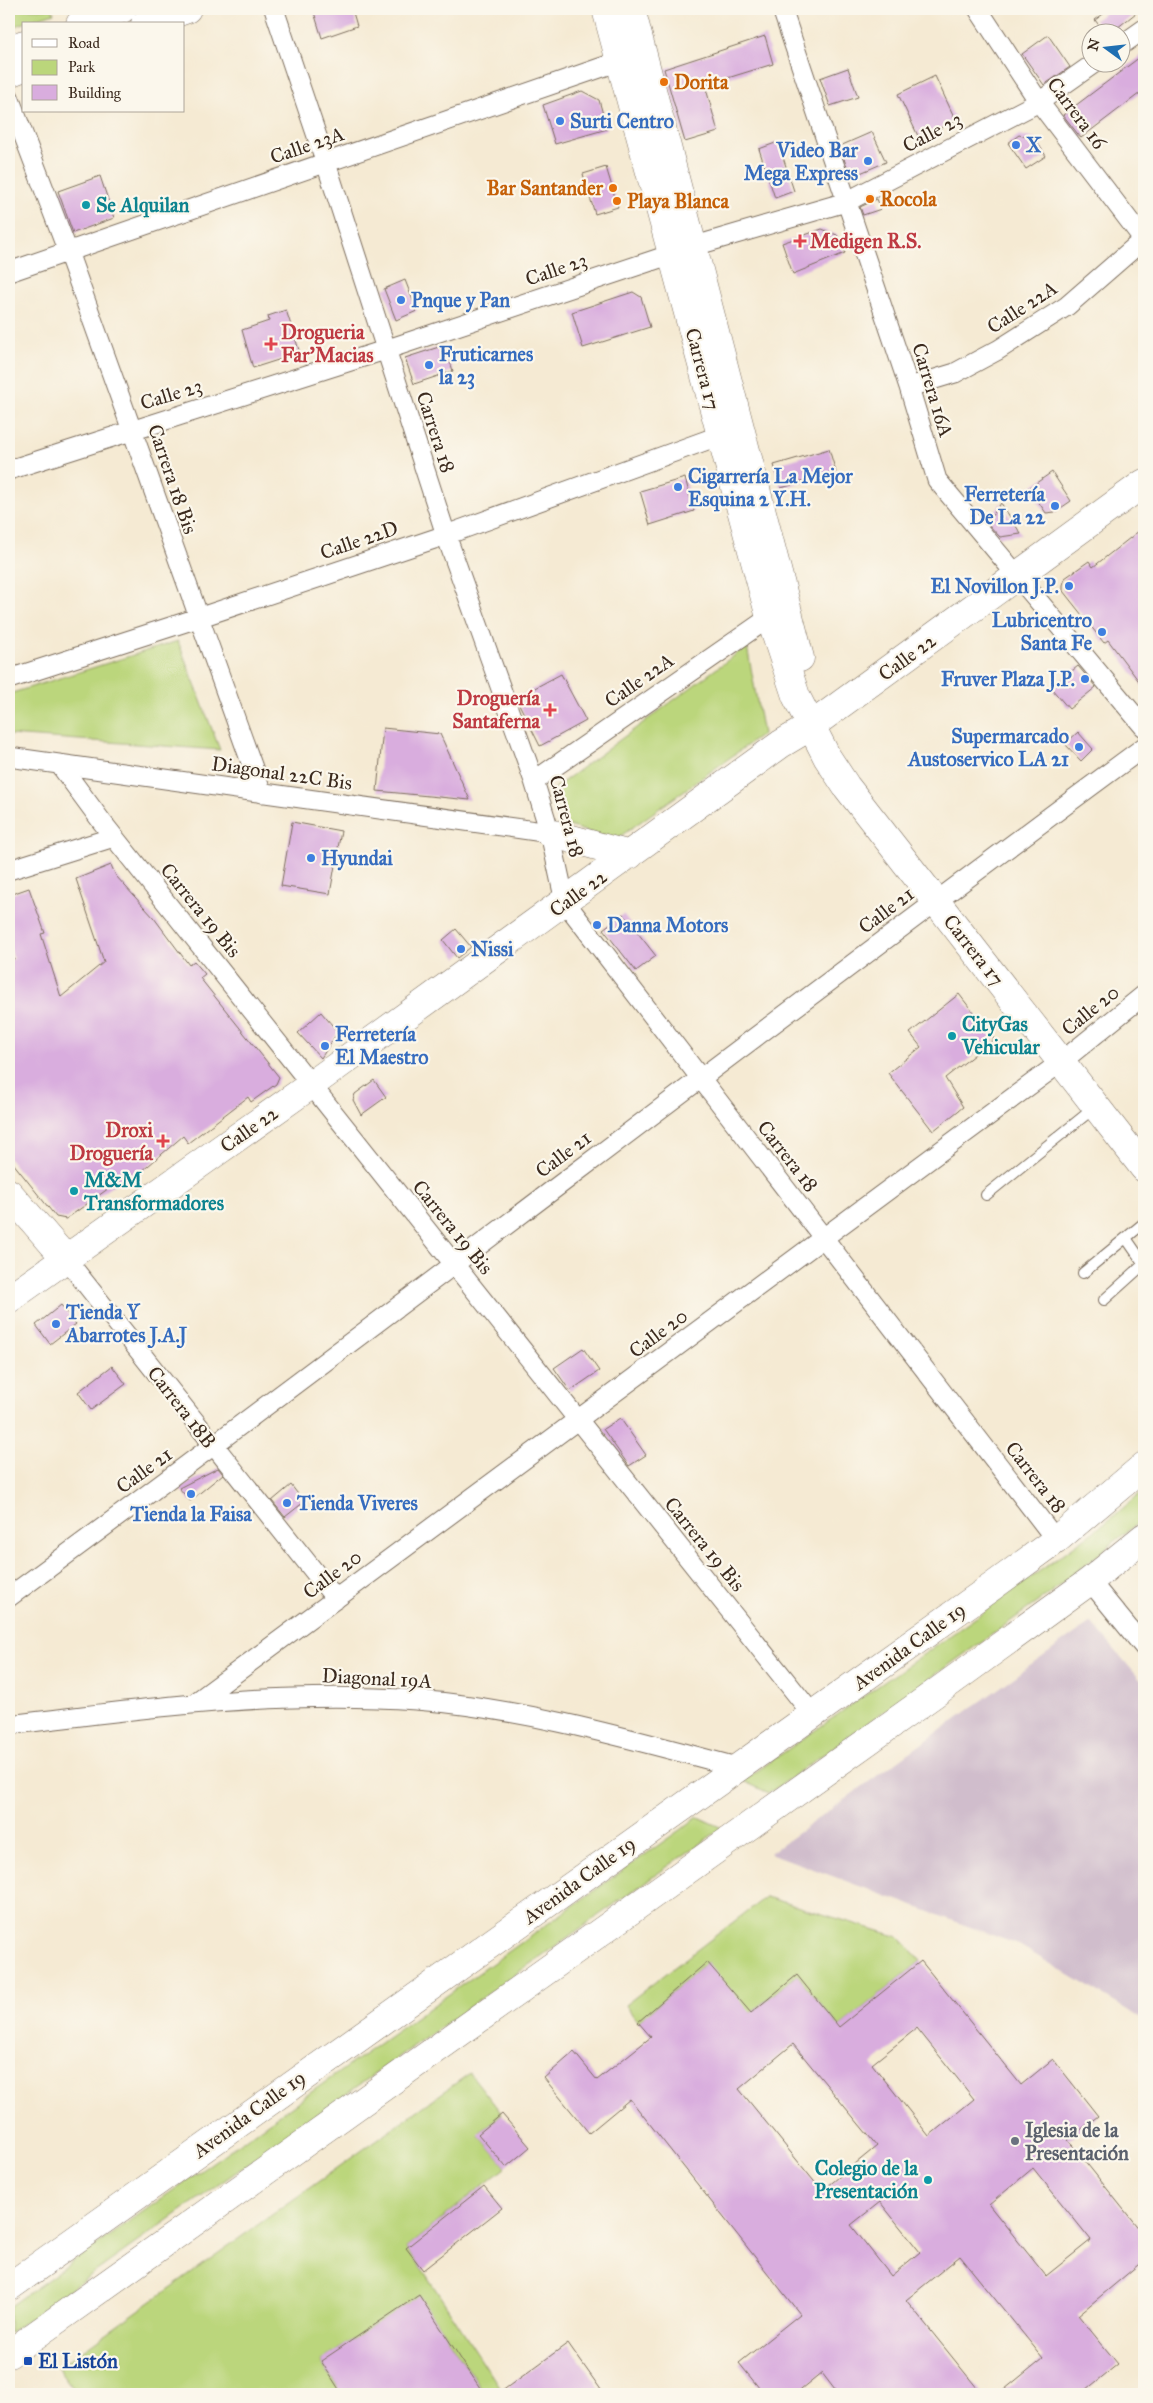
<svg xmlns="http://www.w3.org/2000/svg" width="1153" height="2403" font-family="'IM FELL Great Primer',serif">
<rect width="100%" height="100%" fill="#fbf7ec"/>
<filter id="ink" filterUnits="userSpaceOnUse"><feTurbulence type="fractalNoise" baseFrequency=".02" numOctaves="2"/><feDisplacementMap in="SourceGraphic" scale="10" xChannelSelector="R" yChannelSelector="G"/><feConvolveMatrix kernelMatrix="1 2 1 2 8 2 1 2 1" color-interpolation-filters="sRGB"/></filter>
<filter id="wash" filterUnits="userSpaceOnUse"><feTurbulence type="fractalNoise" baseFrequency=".0096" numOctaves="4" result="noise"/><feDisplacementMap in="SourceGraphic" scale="20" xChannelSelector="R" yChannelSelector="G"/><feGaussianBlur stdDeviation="1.12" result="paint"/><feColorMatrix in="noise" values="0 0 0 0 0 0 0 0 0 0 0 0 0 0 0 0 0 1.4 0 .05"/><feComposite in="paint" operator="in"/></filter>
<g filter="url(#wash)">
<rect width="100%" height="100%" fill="#f5ead3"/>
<path fill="#d0bdcc" d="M1091,1622L1144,1684V2020L1019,1945L770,1853Z"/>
<path fill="#bbd67b" stroke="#7b804c" d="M9,9H52L54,13L9,28Z
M178,641L220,750L9,735V694Z
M747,646L763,734L615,840L562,824L556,787Z
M1144,1490V1518L1046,1596L769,1793L743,1781L988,1609L1108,1521Z
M698,1817L722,1828L9,2333V2307Z
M766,1897L899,1937L921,1961L839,2027L797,1975L726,2033L707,1962L638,2022L625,2005Z
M470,2073L502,2114L478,2134L506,2167L406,2248L423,2270L504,2394H485L419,2296L321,2361L342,2394H77L58,2368Z"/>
<g id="blocks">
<path fill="#d9adde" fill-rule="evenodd" d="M313,9H352L357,26L322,38Z
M1110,9H1141L1112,32H1104L1095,20Z
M1048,35L1070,67L1044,85L1022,54Z
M765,36L773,64L705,85L718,132L685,142L664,69Z
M1144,54V90L1081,138L1063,115Z
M848,68L858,97L830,106L820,78Z
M935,76L956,121L919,138L898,94Z
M582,91L599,100L607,129L555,144L543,105Z
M872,132L886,162L858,174L846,165L840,146Z
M1019,135L1035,139L1046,156L1026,169L1008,143Z
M778,142L794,191L775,198L759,149Z
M606,167L618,207L595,214L583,174Z
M100,176L114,218L73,233L58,191Z
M877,199L881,209L863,215L860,207Z
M822,229L837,235L845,253L793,274L782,243Z
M405,280L417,311L396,320L384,289Z
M633,292L641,297L650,327L583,348L572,312Z
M286,310L300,353L253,368L242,330L269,321L268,316Z
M445,345L453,371L414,384L405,358Z
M829,449L836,472L781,488L774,465Z
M1052,472L1071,501L1055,512L1046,513L1029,488Z
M685,478L694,511L650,525L640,491Z
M1001,503L1021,534L1000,537L987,523Z
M1144,527V688L1108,640L1104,643L1082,615L1063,591V585L1065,578L1089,561L1093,567Z
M1078,666L1096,687L1069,709L1051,688Z
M561,674L586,721L540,746L516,698Z
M383,728L440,734L470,800L377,791Z
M1078,732L1093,749L1081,761L1065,744Z
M292,822L341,831L330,894L281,886Z
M111,865L116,876L154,918L189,965L194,961L205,974L200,978L279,1077L276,1084L251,1102L248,1097L188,1143L183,1136L134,1178L130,1173L66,1219L56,1217L9,1158V960L14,959L9,944V895L29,888L45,933L41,934L61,997L104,962L76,879Z
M623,914L656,956L636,971L603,929Z
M456,929L471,947L457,958L443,940Z
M959,994L994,1039L945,1078L963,1107L933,1131L888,1073L921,1047L910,1033Z
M321,1012L338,1032L321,1058L298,1033Z
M374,1080L386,1097L361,1115L353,1100L355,1094Z
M61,1305L76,1324L50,1344L36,1325Z
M583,1348L599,1371L570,1391L554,1368Z
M112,1366L126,1384L91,1410L78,1392Z
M620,1418L646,1455L629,1466L603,1429Z
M218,1468L223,1474L190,1501L179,1488Z
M291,1485L304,1502L285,1517L272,1501Z
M921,1961L1021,2085L1053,2059L1098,2116L1068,2140L1144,2235V2260L1078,2315L1118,2364L1081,2394H999L1043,2358L960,2256L906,2300L982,2394H838L822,2373L796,2394H764L739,2363L800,2314L630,2099L589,2133L544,2078L574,2052L597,2080L651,2037L638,2022L707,1962L751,2013L797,1975L839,2027ZM917,2028L974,2099L929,2136L872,2064ZM793,2044L877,2146L822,2191L739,2089ZM1033,2168L1091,2240L1046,2276L989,2205ZM880,2202L920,2252L891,2276L851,2225Z
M502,2114L530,2147L506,2167L478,2134Z
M484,2186L502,2208L423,2270L406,2248Z
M419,2295L484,2394H342L321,2361Z
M568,2343L604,2394H498Z"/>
</g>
</g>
<g filter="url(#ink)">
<use href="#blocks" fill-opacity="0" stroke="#7c6d5d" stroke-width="1"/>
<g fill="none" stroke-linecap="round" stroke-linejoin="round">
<g stroke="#7c6d5d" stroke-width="12">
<path id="lane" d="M986,1195L1094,1108
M1083,1273L1144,1223
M1104,1300L1144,1264L1126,1238"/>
</g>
<g stroke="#7c6d5d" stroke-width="21">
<path id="street" d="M274,9L326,163L446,535L534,781L550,833L565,902L1056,1540
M782,9L909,387L937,480L1144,727
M978,9L1039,102L1144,240
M1120,46L1144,29
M9,97L68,252L262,793
M9,272L620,61
M909,387L955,373L998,350L1067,306L1144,239
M9,470L385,350L705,243L846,202L1039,102L1096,62
M9,679L198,618L446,535L721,435
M9,757L550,833
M60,765L102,822L813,1715
M534,781L770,617
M9,870L114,837
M66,1259L336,1599
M1090,1581L1144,1647
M9,1597C390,1317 763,1027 1144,747
M195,1703L1061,1062L1144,995
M9,1725C144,1708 280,1690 416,1700C523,1708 634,1740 737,1767"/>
</g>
<g stroke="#7c6d5d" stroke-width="29">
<path id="secondary" d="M606,9L770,617L796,696L827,757L846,786L1144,1168
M631,9L800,658
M80,24L122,9
M145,24L187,9
M9,49L24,44
M9,73L24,67
M550,833L630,855
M9,1193L66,1259
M9,1299L311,1085L781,744L811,726L1144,483"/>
</g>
<g stroke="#7c6d5d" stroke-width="29">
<path id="primary" d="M9,2287C335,2052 665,1821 993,1586L1056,1540L1144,1466
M9,2354L941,1689L1090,1581L1144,1537"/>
</g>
<use href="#lane" stroke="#fff" stroke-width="10"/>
<use href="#street" stroke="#fff" stroke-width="19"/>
<use href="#secondary" stroke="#fff" stroke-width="28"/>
<use href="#primary" stroke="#fff" stroke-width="28"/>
</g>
</g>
<g fill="#e8710a" stroke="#fbf7ec" stroke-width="2">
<circle cx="664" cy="82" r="5"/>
<circle cx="613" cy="188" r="5"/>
<circle cx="870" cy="199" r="5"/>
<circle cx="617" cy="201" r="5"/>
</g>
<g fill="#3f7fe0" stroke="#fbf7ec" stroke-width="2">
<circle cx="560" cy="121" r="5"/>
<circle cx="1016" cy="145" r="5"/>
<circle cx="868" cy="161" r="5"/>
<circle cx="401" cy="300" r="5"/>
<circle cx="429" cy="365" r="5"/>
<circle cx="678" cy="487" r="5"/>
<circle cx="1055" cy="506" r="5"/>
<circle cx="1069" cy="586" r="5"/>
<circle cx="1102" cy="632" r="5"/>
<circle cx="1085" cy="679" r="5"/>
<circle cx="1079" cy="747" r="5"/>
<circle cx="311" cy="858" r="5"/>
<circle cx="597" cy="925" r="5"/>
<circle cx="461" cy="949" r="5"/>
<circle cx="325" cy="1046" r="5"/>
<circle cx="56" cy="1324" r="5"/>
<circle cx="191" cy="1494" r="5"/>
<circle cx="287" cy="1503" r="5"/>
</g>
<g fill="#0f9aa8" stroke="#fbf7ec" stroke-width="2">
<circle cx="86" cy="205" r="5"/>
<circle cx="952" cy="1036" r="5"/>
<circle cx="74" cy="1191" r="5"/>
<circle cx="928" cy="2180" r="5"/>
</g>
<g fill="#e0444e" stroke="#fbf7ec" stroke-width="2">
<path d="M797.5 233.5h5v5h5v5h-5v5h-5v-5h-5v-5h5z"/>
<path d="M268.5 336.5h5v5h5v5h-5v5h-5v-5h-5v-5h5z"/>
<path d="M547.5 702.5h5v5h5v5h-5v5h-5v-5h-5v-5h5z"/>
<path d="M160.5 1133.5h5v5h5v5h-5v5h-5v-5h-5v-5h5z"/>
</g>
<circle fill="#6b7280" stroke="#fbf7ec" stroke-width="2" cx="1015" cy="2141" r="5"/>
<rect fill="#1a4fb4" stroke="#fbf7ec" stroke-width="2" x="23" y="2356" width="10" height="10" rx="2.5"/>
<g text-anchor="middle" stroke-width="4.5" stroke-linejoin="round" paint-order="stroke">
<g font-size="20" font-weight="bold" fill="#c56008" stroke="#fbf7ec" text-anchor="start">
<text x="674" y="89">Dorita</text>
<text x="603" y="195" text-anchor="end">Bar Santander</text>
<text x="880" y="206">Rocola</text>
<text x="627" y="208">Playa Blanca</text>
</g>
<g font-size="20" fill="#3b2a1e" stroke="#fbf7ec">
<text transform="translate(1077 113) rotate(53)" y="7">Carrera 16</text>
<text transform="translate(932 132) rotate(-28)" y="7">Calle 23</text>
<text transform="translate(307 145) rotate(-19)" y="7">Calle 23A</text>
<text transform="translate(556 269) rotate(-19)" y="7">Calle 23</text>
<text transform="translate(1022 307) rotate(-33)" y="7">Calle 22A</text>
<text transform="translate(703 369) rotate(75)" y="7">Carrera 17</text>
<text transform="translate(933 390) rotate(73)" y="7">Carrera 16A</text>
<text transform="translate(171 394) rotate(-17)" y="7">Calle 23</text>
<text transform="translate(436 432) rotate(72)" y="7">Carrera 18</text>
<text transform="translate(173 479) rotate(71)" y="7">Carrera 18 Bis</text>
<text transform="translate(359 540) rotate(-19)" y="7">Calle 22D</text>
<text transform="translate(907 657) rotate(-36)" y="7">Calle 22</text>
<text transform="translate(639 680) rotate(-35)" y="7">Calle 22A</text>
<text transform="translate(282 773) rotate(8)" y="7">Diagonal 22C Bis</text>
<text transform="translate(567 816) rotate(75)" y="7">Carrera 18</text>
<text transform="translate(578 893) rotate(-36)" y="7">Calle 22</text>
<text transform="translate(201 910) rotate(51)" y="7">Carrera 19 Bis</text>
<text transform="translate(886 910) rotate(-37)" y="7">Calle 21</text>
<text transform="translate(974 950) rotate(52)" y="7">Carrera 17</text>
<text transform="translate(1090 1010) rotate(-39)" y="7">Calle 20</text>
<text transform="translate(249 1129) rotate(-35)" y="7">Calle 22</text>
<text transform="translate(563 1154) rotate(-37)" y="7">Calle 21</text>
<text transform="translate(788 1156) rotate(52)" y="7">Carrera 18</text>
<text transform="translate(453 1227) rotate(51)" y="7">Carrera 19 Bis</text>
<text transform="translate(658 1333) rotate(-37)" y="7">Calle 20</text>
<text transform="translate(182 1407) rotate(52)" y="7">Carrera 18B</text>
<text transform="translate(144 1470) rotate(-36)" y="7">Calle 21</text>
<text transform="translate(1036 1477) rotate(52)" y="7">Carrera 18</text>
<text transform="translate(705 1544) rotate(51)" y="7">Carrera 19 Bis</text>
<text transform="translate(332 1574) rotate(-37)" y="7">Calle 20</text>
<text transform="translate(909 1646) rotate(-36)" y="7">Avenida Calle 19</text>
<text transform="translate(377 1678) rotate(3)" y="7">Diagonal 19A</text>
<text transform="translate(579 1880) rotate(-36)" y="7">Avenida Calle 19</text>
<text transform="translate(249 2114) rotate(-36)" y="7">Avenida Calle 19</text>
</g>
<g font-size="20" font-weight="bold" fill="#366cbe" stroke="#fbf7ec" text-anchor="start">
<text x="570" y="128">Surti Centro</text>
<text x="1026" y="152">X</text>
<text x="858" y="157" text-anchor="end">Video Bar<tspan x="858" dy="23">Mega Express</tspan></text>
<text x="411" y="307">Pnque y Pan</text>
<text x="439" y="361">Fruticarnes<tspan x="439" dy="23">la 23</tspan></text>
<text x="688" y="483">Cigarrería La Mejor<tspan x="688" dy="23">Esquina 2 Y.H.</tspan></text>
<text x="1045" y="501" text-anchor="end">Ferretería<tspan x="1045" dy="23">De La 22</tspan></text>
<text x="1059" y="593" text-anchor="end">El Novillon J.P.</text>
<text x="1092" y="627" text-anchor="end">Lubricentro<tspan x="1092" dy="23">Santa Fe</tspan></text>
<text x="1075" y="686" text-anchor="end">Fruver Plaza J.P.</text>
<text x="1069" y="743" text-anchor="end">Supermarcado<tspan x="1069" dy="23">Austoservico LA 21</tspan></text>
<text x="321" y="865">Hyundai</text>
<text x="607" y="932">Danna Motors</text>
<text x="471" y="956">Nissi</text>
<text x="335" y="1041">Ferretería<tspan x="335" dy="23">El Maestro</tspan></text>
<text x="66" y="1319">Tienda Y<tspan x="66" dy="23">Abarrotes J.A.J</tspan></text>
<text x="297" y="1510">Tienda Viveres</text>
<text x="191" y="1521" text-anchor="middle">Tienda la Faisa</text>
</g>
<g font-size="20" font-weight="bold" fill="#0d838f" stroke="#fbf7ec" text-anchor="start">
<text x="96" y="212">Se Alquilan</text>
<text x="962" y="1031">CityGas<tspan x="962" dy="23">Vehicular</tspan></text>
<text x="84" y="1187">M&amp;M<tspan x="84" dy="23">Transformadores</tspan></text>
<text x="918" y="2175" text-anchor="end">Colegio de la<tspan x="918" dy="23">Presentación</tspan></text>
</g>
<g font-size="20" font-weight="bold" fill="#be3a42" stroke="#fbf7ec" text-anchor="start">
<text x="810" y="248">Medigen R.S.</text>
<text x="281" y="339">Drogueria<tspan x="281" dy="23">Far'Macias</tspan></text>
<text x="540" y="705" text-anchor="end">Droguería<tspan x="540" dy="23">Santaferna</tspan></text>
<text x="153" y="1137" text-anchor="end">Droxi<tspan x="153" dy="23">Droguería</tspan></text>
</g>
<g font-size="20" font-weight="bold" fill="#5b616d" stroke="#fbf7ec" text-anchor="start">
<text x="1025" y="2137">Iglesia de la<tspan x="1025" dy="23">Presentación</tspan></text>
</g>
<g font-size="20" font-weight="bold" fill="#164399" stroke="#fbf7ec" text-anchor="start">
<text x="38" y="2368">El Listón</text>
</g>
</g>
<rect width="1153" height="2403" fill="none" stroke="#fbf7ec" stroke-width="30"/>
<rect x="22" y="22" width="162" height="90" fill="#fbf7ec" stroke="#aea59a"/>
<rect x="32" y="39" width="25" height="8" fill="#ffffff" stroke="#aea59a"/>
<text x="68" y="48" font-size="15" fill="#3b2a1e">Road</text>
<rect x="32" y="60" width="25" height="15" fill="#bbd67b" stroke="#aea59a"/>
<text x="68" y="72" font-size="15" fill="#3b2a1e">Park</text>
<rect x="32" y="85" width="25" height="15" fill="#d9adde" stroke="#aea59a"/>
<text x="68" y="98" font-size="15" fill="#3b2a1e">Building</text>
<g transform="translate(1106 48) rotate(285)"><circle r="24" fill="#fbf7ec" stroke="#aea59a"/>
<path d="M0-4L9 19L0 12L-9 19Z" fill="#1f6fb2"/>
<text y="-8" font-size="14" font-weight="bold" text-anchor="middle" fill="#3b2a1e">N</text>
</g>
</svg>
